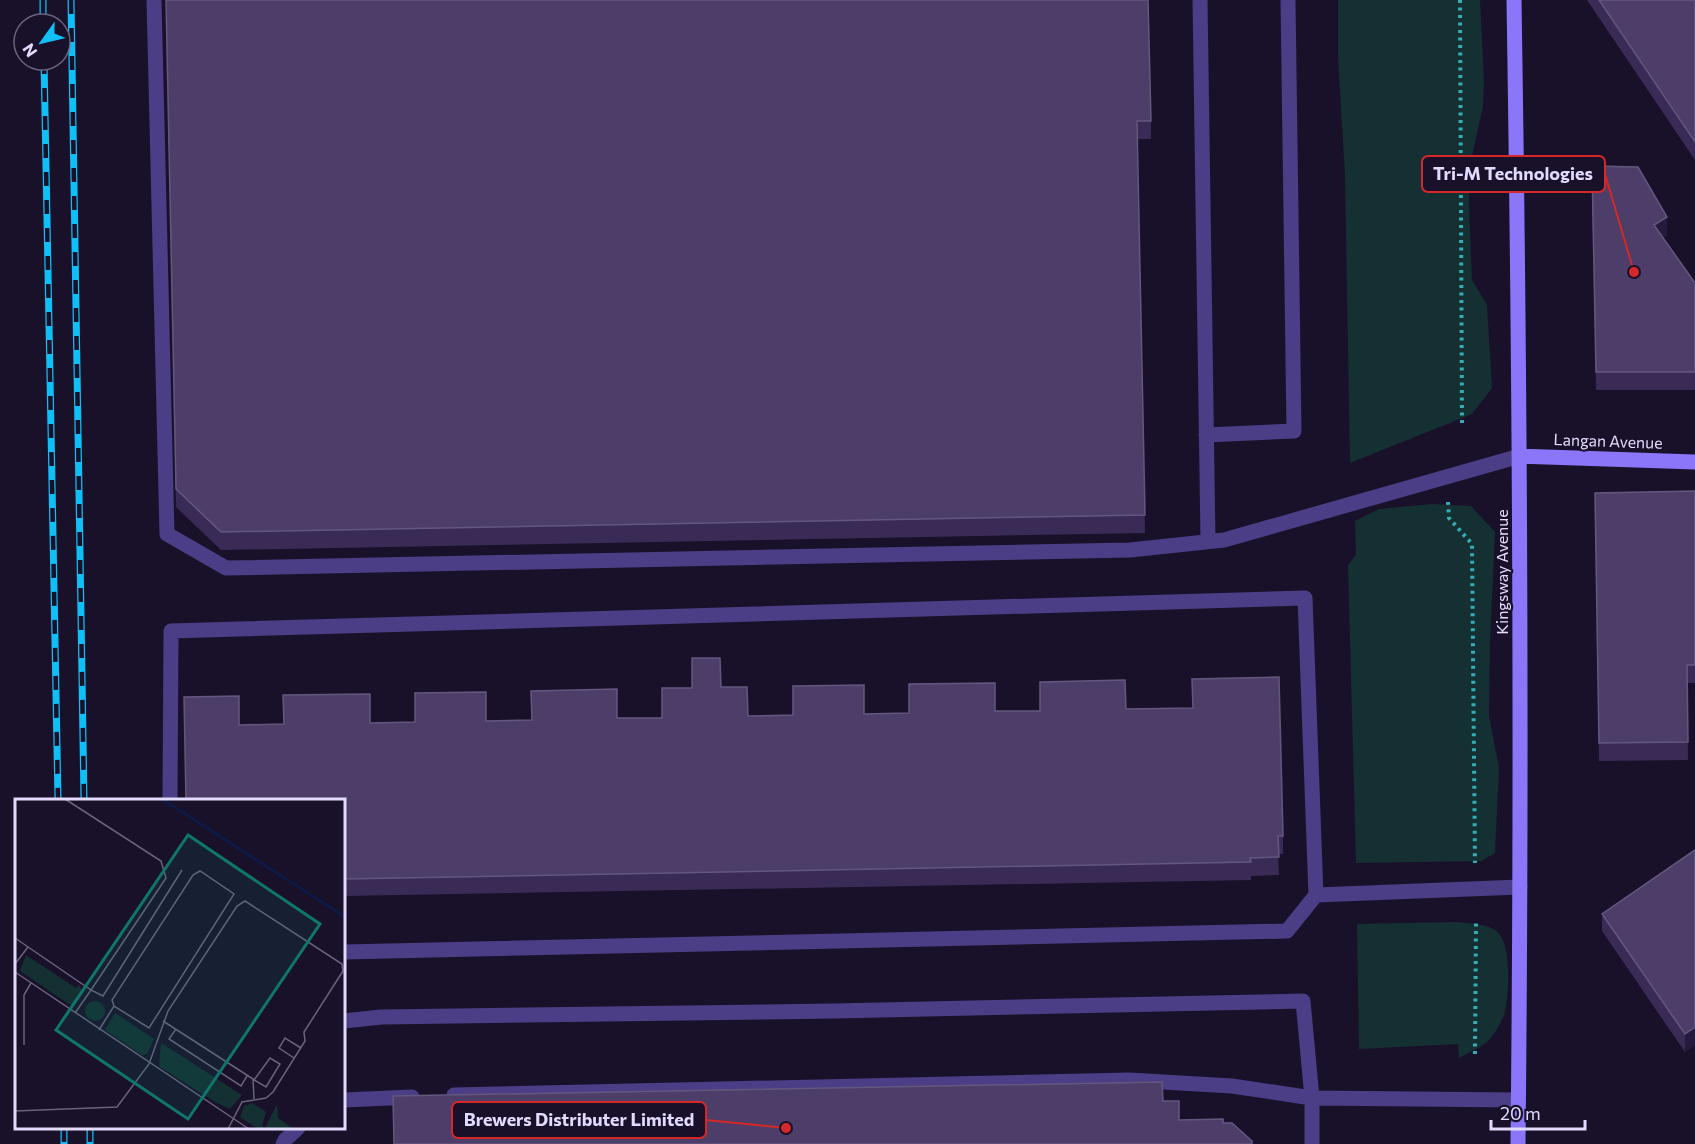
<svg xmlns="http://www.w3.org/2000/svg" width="1695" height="1144" font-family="Commissioner,sans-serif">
<rect width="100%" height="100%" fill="#191129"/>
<path fill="#153033" d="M1338,0H1480L1484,82L1483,106L1469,170V206L1472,280L1487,305L1492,388L1472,414L1350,463L1345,176L1338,56Z
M1432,504L1471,506L1495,532L1490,641L1489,716L1499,768L1495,853L1481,861L1356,863L1348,565L1356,555L1355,521L1379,509Z
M1454,922C1467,923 1484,923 1495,930C1513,941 1509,997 1504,1015C1501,1023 1493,1037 1487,1042C1479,1049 1467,1053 1459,1058L1458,1044L1359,1049L1357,924Z"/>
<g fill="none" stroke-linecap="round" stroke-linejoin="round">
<path stroke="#35adb7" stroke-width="4" stroke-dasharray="3 4.5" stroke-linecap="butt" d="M1460,0L1462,423
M1448,502L1449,518L1472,544L1475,863
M1475,1054L1476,922"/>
<path stroke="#4b3e86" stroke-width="15" d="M154,0L167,534L226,568L1130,550L1224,540L1520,456
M1200,0L1208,541
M1206,435L1294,431L1288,0
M170,800L171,631L1305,598L1316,895L1287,931L344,952
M1316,895L1520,887
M344,1021L381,1017L834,1011L1303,1001L1312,1098L1518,1100
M454,1095L1129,1080L1232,1086L1312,1098V1144
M344,1100L412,1097
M283,1144L285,1140L298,1128"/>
<path stroke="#8b76fa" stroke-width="15" d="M1514,0C1520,381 1522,763 1518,1144
M1520,456L1695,462"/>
<g stroke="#0fbff6" stroke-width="7">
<path id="rail" d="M43,0V24
M71,0L84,800
M44,60L58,800
M64,1128V1144
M90,1128V1144"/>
</g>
<use href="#rail" stroke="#191129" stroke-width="4.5" stroke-dasharray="14" stroke-linecap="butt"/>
</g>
<path fill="#3a2b56" d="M166,0L1151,121V139H1137L1145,533L221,550L176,507Z
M1587,0H1695V160Z
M1592,184L1667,235L1663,237L1695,283V390H1596Z
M1695,491V683H1687L1688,760L1599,761L1595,493Z
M721,687L748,716L1126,709L1283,836V854H1278L1279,875L1251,876V880L344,896V801L239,725L284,724L283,695L370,723L662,718Z
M1695,850V1045L1685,1052L1602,931V914Z"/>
<path fill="#25193c" d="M1667,217V235L1654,243V225Z
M1695,1027V1045L1685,1052V1034Z"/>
<path fill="#4c3e68" stroke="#64577f" stroke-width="1.5" d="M166,0H1148L1151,121H1137L1145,515L221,532L176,489Z
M1599,0H1695V142Z
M1592,166L1638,167L1667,217L1654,225L1695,283V372H1596Z
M1695,491V665H1687L1688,742L1599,743L1595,493Z
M692,658H720L721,687H747L748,716L793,715V686L864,685V714L909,713V684L995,683V711H1040V682L1125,680L1126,709L1193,708L1192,679L1279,677L1283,836H1278L1279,857L1250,858L1251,862L344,879V801H186L184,697L239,696V725L284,724L283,695L370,694V723L415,722V693L486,692V721L532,720L531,691L617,689V718H662V688H692Z
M1695,850V1027L1685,1034L1602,914Z
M1162,1082L1163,1101H1179V1120L1223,1119V1123H1232L1252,1141V1144H394L393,1096Z"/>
<g text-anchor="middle" stroke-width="4.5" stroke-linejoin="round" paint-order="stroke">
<g font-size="16" fill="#e3dbfe" stroke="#191129">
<text transform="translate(1608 441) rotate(2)" y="6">Langan Avenue</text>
<text transform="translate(1502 572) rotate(-90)" y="6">Kingsway Avenue</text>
</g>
</g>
<g transform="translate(15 799)">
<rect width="330" height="330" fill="#191129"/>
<path d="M11,156L61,189L64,185L67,193L61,203L55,206L5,172ZM70 212a10 10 0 1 1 20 0a10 10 0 1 1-20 0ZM100,214L139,240L132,255L127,256L90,231ZM146,244L227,296L215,310L200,303L144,267ZM237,304L251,313L247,327L250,329L262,305L263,319L279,330H243L225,318L229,307Z" fill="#153033"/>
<path fill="none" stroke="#0d1a46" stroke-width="3" d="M147,0L330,118"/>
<path fill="none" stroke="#6a627e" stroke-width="1.5" d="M0,139L76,191L151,79L146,62L50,0M0,165L13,148M0,173L234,330M60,214L76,191L88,197L167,71M148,222L238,280L239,300M161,230L154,240L226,287L232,277M84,231L99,207L134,229L219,95L185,72L178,76L97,201L99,207M9,246V196L16,184M279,259L264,249L270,239L286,249M238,280L239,281L251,288L265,265L255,259L239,281M0,312L102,308L134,265L153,212L222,107L230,102L327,165L328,172L289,233L290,242L258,293L251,299L227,303L213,330"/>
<path fill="#0f766e" fill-opacity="0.15" stroke="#0f766e" stroke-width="3" d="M173,36L305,125L173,320L41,231Z"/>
<rect width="330" height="330" fill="none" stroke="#e3dbfe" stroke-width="3"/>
</g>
<path fill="none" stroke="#d62828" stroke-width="2" d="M1634 272L1605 174M786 1128L706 1120"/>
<g fill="#d62828" stroke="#191129" stroke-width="2">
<circle cx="1634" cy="272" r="6"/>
<circle cx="786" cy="1128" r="6"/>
</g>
<g fill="#191129" stroke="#d62828" stroke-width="2">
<rect x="1422" y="156" width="183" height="36" rx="6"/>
<rect x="452" y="1102" width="254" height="36" rx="6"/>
</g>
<g font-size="18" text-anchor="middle" font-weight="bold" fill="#e3dbfe">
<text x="1513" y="180">Tri-M Technologies</text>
<text x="579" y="1126">Brewers Distributer Limited</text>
</g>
<g transform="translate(42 42) rotate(236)"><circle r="28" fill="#191129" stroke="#6a627e" stroke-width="1.5"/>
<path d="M0-4.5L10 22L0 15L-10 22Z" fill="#0fbff6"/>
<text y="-9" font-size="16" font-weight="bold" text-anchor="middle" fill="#e3dbfe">N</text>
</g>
<path d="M1491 1120v9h94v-9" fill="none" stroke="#e3dbfe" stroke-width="3"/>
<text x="1500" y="1120" font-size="18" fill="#e3dbfe" stroke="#191129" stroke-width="4.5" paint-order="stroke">20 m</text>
</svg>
